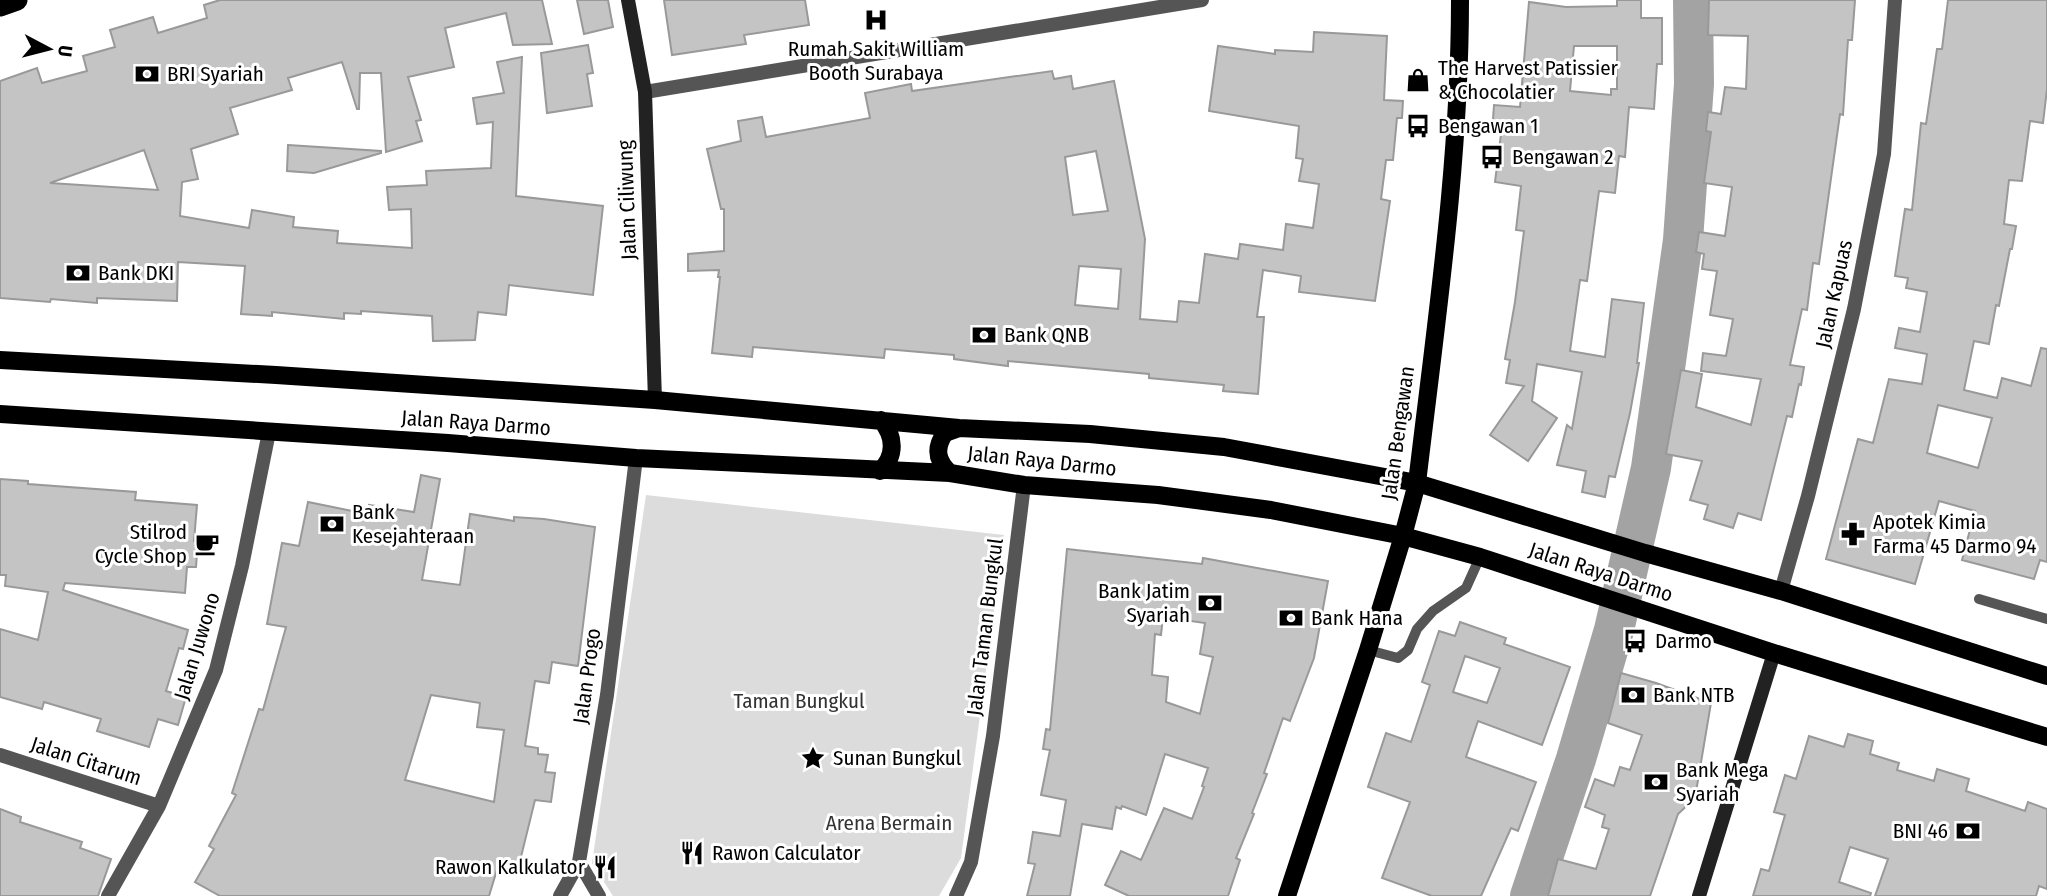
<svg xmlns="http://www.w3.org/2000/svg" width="2047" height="896" font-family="'Fira Sans Condensed',sans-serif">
<rect width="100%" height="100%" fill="#fff"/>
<path fill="#dcdcdc" d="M646,495L1004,535L961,858L939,896H613L592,863Z"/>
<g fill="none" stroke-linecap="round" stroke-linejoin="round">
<path stroke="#a3a3a3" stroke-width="40" d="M1530,896L1576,759L1614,630L1651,468L1683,240L1694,84L1693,0"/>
</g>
<path fill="#c4c4c4" stroke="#999" stroke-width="2" fill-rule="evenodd" d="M220,0H542L552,44L513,45L506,13L445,28L454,67L408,77L421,120L416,121L422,141L386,152L381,73H360L359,109H357L342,62L288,78L292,90L230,108L238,134L191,149L198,179L182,182L180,216L249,228L252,210L294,217L293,227L338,231L337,243L412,248L411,209L389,210L387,187L427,185L426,171L491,168L493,122L477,124L473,98L504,93L497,62L522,57L516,196L603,206L593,295L509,285L506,315L478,312L475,340L433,341L432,316L361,311V314L344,313V319L272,312V316L241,314L245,266L178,262L177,301L97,298V303L51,299L50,302L0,298V81L37,68L42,83L87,71L83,56L115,47L110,30L153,17L158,33L207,18L204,5ZM144,150L158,190L50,183Z
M577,0H608L613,27L584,34Z
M664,0H805L809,25L744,35L746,44L672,55Z
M1617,0H1641V18H1662V64H1657L1654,109L1629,107L1625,157L1619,156L1615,193L1599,191L1587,281L1580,280L1570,351L1605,357L1612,299L1644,303L1637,363H1639L1630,413L1615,477L1609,476L1605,497L1582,492L1586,471L1557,465L1567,425L1572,429L1582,372L1537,364L1532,401L1557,418L1528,461L1490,435L1524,386L1506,383L1510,360L1505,359L1515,302L1524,231L1516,230L1521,186L1495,182L1501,134L1492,133L1494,105L1520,107L1529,2L1566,7L1617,6ZM1574,46H1617V89H1611V95L1570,91Z
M1709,0H1855L1852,40H1848L1843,115L1840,114L1819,264L1813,263L1807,310L1802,309L1790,365L1804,367L1801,385L1799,384L1792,417L1787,416L1761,520L1738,513L1733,528L1704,519L1708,505L1690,500L1702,461L1666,454L1681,370L1702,374L1696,407L1751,425L1761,379L1701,371L1703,353L1726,356L1733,319L1710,315L1717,271L1702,269L1704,254L1696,252L1699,232L1725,236L1732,187L1704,183L1711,132L1706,131L1708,112L1721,114L1725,87L1746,89L1748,36L1708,35Z
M1948,0H2047V89L2043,123L2030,121L2022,181L2009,180L2004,224L2016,226L2012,249H2010L1999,306L1996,305L1989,344L1974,341L1964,390L1997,398L2002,378L2031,386L2041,348L2047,349V562L2040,560L2034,579L1962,560L1975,511L1939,501L1915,584L1826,559L1858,439L1873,443L1889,379L1922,384L1927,354L1895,348L1899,328L1920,332L1927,292L1906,288L1908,278L1895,276L1905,209L1912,210L1921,123L1926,124L1937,49H1942ZM1938,405L1992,418L1978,468L1927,453Z
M1314,32L1387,36L1384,100L1403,101L1402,118H1397L1393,160H1386L1381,199L1390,201L1375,301L1299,292L1301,276L1263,270L1257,317H1264L1258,394L1223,391L1224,385L1149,378V374L1008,361V366L954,359V355L885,349L884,358L753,347L752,357L712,353L720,277H718L719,270L688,271V254L724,251V209H721L707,149L741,141L738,121L762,117L766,137L870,118L865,93L911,84L912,91L1052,71L1054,79L1071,76L1073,89L1114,81L1145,239L1140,319L1177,322L1179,301L1199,303L1205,254L1238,259L1240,244L1283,250L1286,224L1313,228L1319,184L1299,181L1303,159L1296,158L1299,126L1209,111L1218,46L1275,54V50L1313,52ZM1096,151L1108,211L1073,215L1065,157ZM1079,266L1121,269L1118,309L1075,305Z
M588,45L593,73L587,74L592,106L547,113L541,53Z
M288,145L381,151V153L314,173L287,171Z
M421,475L440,479L422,580L460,585L470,514L514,521V517L544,519L595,527L578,666L552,662L549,683L535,681L525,746L538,748V754L548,755L545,772L555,773L551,802L535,800L519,865L500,860L489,896H220L195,882L214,849L209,846L236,795L232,793L259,709L263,710L286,627L267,624L282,543L299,546L308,502L367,514L369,505L414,512ZM431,695L480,703L477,727L504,730L494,802L405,780Z
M0,479L28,481V484L136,492L135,500L197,505L194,541H198L196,567H187L185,593L65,583L63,590L188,630L183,649L179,648L166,691L186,697L178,725L158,719L149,747L97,731L101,719L44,702L42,709L0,697V629L38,640L48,592L5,586L6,575H0Z
M1067,549L1202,564L1203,558L1328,581L1314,658L1290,721L1283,718L1264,773L1267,774L1252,813L1254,814L1236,858L1240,860L1228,896H1129L1105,885L1121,851L1141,860L1164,808L1192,819L1204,787L1202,786L1208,768L1165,754L1146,815L1122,806L1121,809L1116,807L1112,829L1082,824L1070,896H1027L1035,864L1028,863L1033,832L1060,836L1066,800L1041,795L1050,750L1043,749L1046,729L1050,730ZM1163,617L1205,623L1200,654L1213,657L1200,714L1166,702L1168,677L1152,675L1155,634L1161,635Z
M1460,622L1506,638L1504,644L1570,667L1542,745L1478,721L1466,757L1536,782L1518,831L1511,828L1481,896H1432L1382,878L1410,802L1368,787L1386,733L1411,742L1430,685L1422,682L1439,631L1455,636ZM1465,656L1500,668L1487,703L1453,692Z
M1621,673L1656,683L1711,703L1695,798L1678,814L1650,896H1548L1558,859L1596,869L1609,829L1602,827L1605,815L1585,807L1595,779L1614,786L1620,767L1630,770L1642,735L1608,723Z
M1848,734L1873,741L1870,754L1899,763L1897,770L1934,781L1937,769L1969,779L1966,791L2025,811L2028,802L2047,809V889L2039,886L2036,896H1875L1888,859L1850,847L1839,882L1871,893L1870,896H1753L1761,869L1769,871L1785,815L1774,812L1785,775L1796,779L1809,736L1844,747Z
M0,809L21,817L20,822L82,842L80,848L111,859L98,896H0Z"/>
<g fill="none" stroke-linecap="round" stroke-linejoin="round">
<path stroke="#555" stroke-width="10" d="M1979,599L2047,619
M1368,650L1398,658L1408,650L1417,629L1433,611L1466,588L1480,557"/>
<path stroke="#555" stroke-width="14" d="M645,92L1202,0
M1781,591L1808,496L1854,309L1884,154L1895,0
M0,755L159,806
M579,862L599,896
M108,896L159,806L216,670L242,566L269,432
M560,896L579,862L607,695L636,458
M956,896L971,862L993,736L1024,485"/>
<path stroke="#222" stroke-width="14" d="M628,0L645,92L655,400
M1699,896L1774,653"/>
<path stroke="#000" stroke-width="18" d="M0,360L276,375L655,400L959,428L1090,434L1224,447L1417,483L1645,553L1781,591L2047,676
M0,414L448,443L636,458L950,473L1024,485L1158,495L1271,510L1403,536L1480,557L1774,653L2047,737
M880,471C896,456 895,436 881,420
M950,473C937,461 934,449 945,433L959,428
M1287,896L1368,650L1403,536L1417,483C1436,322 1460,162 1460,0"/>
<path stroke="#000" stroke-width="21" d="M0,6L17,0"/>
</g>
<defs>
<g id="hospital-bare" transform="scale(1.89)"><path d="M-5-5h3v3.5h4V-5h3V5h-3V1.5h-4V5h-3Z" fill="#000" stroke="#fff" stroke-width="2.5" paint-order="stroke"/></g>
<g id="bank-bare" transform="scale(1.89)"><path d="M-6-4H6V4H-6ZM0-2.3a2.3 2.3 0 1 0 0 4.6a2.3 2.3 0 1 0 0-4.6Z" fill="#000" stroke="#fff" stroke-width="2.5" paint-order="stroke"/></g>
<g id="shop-bare" transform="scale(1.89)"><path d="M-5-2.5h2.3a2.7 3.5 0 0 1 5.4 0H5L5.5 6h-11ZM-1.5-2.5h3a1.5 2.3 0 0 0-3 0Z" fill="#000" stroke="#fff" stroke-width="2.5" paint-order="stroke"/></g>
<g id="bus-bare" transform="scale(1.89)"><path d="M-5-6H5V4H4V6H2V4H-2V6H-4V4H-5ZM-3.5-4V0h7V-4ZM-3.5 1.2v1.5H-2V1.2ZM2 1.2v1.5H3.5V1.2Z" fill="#000" stroke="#fff" stroke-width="2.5" paint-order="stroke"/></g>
<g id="pharmacy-bare" transform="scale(1.89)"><path d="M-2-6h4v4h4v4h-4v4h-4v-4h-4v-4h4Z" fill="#000" stroke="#fff" stroke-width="2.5" paint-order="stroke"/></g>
<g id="cafe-bare" transform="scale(1.89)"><path d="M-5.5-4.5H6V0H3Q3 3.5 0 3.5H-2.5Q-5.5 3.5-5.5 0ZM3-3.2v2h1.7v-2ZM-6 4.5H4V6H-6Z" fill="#000" stroke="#fff" stroke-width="2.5" paint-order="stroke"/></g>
<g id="sight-bare" transform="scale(1.89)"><path d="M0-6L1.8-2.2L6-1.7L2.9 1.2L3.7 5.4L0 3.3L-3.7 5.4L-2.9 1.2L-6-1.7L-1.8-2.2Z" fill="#000" stroke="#fff" stroke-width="2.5" paint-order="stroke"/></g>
<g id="restaurant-bare" transform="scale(1.89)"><path d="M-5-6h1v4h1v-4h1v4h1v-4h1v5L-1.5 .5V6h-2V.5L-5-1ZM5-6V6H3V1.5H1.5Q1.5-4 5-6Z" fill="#000" stroke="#fff" stroke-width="2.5" paint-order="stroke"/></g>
</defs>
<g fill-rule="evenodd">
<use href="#hospital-bare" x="876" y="20"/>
<use href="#bank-bare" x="147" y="74"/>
<use href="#shop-bare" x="1418" y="80"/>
<use href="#bus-bare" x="1418" y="126"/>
<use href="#bus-bare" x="1492" y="157"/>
<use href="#bank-bare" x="78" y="273"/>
<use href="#bank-bare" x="984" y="335"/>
<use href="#bank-bare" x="332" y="524"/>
<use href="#pharmacy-bare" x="1853" y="534"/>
<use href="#cafe-bare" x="207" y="544"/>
<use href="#bank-bare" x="1210" y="603"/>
<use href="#bank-bare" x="1291" y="618"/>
<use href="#bus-bare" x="1635" y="641"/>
<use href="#bank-bare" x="1633" y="695"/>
<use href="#sight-bare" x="813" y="758"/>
<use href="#bank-bare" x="1656" y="782"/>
<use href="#bank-bare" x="1968" y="831"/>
<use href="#restaurant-bare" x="692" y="853"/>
<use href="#restaurant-bare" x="605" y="867"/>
</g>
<g text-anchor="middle" stroke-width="6" stroke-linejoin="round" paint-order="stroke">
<g font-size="21" fill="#000" stroke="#fff" text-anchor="start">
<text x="876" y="56" text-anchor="middle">Rumah Sakit William<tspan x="876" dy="24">Booth Surabaya</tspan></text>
<text x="1438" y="75">The Harvest Patissier<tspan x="1438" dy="24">&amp; Chocolatier</tspan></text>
<text x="167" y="81">BRI Syariah</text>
<text x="1438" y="133">Bengawan 1</text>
<text x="1512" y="164">Bengawan 2</text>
<text x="98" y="280">Bank DKI</text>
<text x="1004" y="342">Bank QNB</text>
<text x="352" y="519">Bank<tspan x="352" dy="24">Kesejahteraan</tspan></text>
<text x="1873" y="529">Apotek Kimia<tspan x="1873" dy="24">Farma 45 Darmo 94</tspan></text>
<text x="187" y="539" text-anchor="end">Stilrod<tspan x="187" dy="24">Cycle Shop</tspan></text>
<text x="1190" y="598" text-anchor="end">Bank Jatim<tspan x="1190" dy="24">Syariah</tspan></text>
<text x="1311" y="625">Bank Hana</text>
<text x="1655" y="648">Darmo</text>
<text x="1653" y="702">Bank NTB</text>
<text x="833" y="765">Sunan Bungkul</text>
<text x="1676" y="777">Bank Mega<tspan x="1676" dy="24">Syariah</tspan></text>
<text x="1948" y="838" text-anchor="end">BNI 46</text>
<text x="712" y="860">Rawon Calculator</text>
<text x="585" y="874" text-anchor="end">Rawon Kalkulator</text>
</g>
<g font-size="21" fill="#000" stroke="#fff">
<text transform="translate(627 200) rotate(-92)" y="7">Jalan Ciliwung</text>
<text transform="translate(1834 294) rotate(-78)" y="7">Jalan Kapuas</text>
<text transform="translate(476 423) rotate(4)" y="7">Jalan Raya Darmo</text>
<text transform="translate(1398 433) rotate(-82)" y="7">Jalan Bengawan</text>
<text transform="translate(1042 461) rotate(6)" y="7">Jalan Raya Darmo</text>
<text transform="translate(1601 572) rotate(18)" y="7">Jalan Raya Darmo</text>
<text transform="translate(985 627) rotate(-83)" y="7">Jalan Taman Bungkul</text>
<text transform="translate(197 646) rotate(-73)" y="7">Jalan Juwono</text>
<text transform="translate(587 676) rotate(-82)" y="7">Jalan Progo</text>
<text transform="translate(86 761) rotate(18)" y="7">Jalan Citarum</text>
</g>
<g font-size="21" fill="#333" stroke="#fff">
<text x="799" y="708">Taman Bungkul</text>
<text x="889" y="830">Arena Bermain</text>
</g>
</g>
<g transform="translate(49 49) rotate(97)" stroke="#ffffff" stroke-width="5" paint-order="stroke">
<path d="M0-5L12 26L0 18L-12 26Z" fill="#000000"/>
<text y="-10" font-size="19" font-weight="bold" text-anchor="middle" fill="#000000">U</text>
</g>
</svg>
